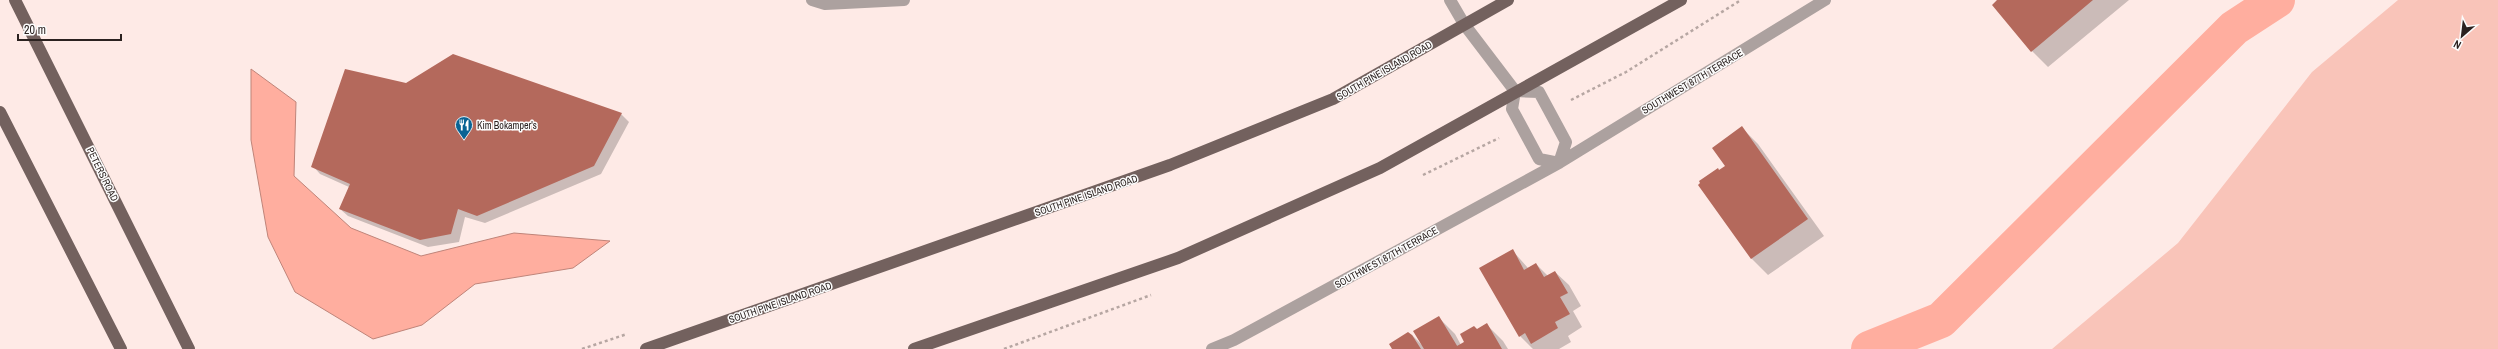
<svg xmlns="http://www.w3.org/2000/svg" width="2498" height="349" font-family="'Archivo Narrow',sans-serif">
<rect width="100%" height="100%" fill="#feeae6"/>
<path fill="#f9c4b9" d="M2398,0H2498V349H2052L2178,243L2312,72Z"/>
<path fill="#ffae9f" stroke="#bf8479" d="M251,69L296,102L294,176L351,228L421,256L514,233L610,241L573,268L475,284L422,325L373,339L295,292L268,237L251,140Z"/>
<path fill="#0003" d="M1999,0H2129L2048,67L2032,51Z
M406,84L621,114L629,122L601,174L485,223L465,217L459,242L428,247L348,216L340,209L349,187L320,174L313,166Z
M1742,128L1758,144L1824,236L1768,275L1752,259L1700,185L1726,166Z
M1512,250L1528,268L1536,264L1548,276L1555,272L1569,285L1581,306L1573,311L1582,327L1568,336L1571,342L1559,349H1533L1520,336Z
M1439,318L1455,334L1461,345L1477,330L1486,324L1503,341L1508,349H1393L1412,335L1423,346Z"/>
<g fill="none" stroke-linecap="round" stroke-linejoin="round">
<path stroke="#ffae9f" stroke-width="36" d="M1869,349L1941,320L2234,28L2277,0"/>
</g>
<path fill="#b4695c" d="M1997,0H2093L2031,52L1992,5Z
M453,54L622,113L594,166L477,216L458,209L451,234L420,240L339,209L350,184L311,167L345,69L406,83Z
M1742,126L1808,219L1751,259L1698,185L1700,183L1699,181L1718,168L1719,170L1725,166L1712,148Z
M1513,249L1524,270L1536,263L1544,277L1555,271L1568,293L1560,297L1570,314L1555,322L1558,328L1531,344L1525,333L1519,337L1479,268Z
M1439,316L1459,349H1424L1413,331Z
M1487,323L1502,349H1459L1457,346L1464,342L1460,334L1474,326L1477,329Z
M1408,332L1412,335L1421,349H1392L1389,344Z"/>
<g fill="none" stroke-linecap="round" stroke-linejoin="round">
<path stroke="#b6a6a2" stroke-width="2.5" stroke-dasharray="3 3" stroke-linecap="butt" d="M1571,100L1626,72L1741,0
M1423,175L1499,138
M582,349L627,334
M1004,349L1151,295"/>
<path stroke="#aca19f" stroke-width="12" d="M812,0L825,4L904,0
M1450,0L1464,24L1515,91L1512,109L1539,159L1559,163L1566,142L1539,92L1515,91
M1212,349L1234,340L1559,163L1825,0"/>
<path stroke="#73615e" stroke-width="12" d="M15,0L189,349
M0,112L121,349
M646,349L1170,165L1333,99L1508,0
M914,349L1178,258L1380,168L1681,0"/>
</g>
<defs>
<g id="restaurant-pin" transform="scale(0.9)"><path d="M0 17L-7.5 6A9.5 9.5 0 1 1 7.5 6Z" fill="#096394" stroke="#fcfcfc"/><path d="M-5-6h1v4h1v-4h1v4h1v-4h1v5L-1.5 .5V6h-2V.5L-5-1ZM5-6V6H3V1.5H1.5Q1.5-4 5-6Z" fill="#fff"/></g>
</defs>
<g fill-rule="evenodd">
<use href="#restaurant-pin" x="464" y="125"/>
</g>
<g text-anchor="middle" stroke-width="3" stroke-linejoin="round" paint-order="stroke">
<g font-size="10" fill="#2b2220" stroke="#fcfcfc">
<text transform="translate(1384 70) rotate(-30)" y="4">SOUTH PINE ISLAND ROAD</text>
<text transform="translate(1692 81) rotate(-31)" y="4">SOUTHWEST 87TH TERRACE</text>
<text transform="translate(103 174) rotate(64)" y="4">PETERS ROAD</text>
<text transform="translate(1086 195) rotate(-19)" y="4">SOUTH PINE ISLAND ROAD</text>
<text transform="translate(1386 257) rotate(-29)" y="4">SOUTHWEST 87TH TERRACE</text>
<text transform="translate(780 302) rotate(-19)" y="4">SOUTH PINE ISLAND ROAD</text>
</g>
<g font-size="10" fill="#2b2220" stroke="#fcfcfc" text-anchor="start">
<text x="477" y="129">Kim Bokamper's</text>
</g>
</g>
<g transform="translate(2462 36) rotate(208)" stroke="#fcfcfc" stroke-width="3" paint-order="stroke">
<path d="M0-3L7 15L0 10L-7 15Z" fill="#2b2220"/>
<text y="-6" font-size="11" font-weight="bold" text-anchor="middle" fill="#2b2220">N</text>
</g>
<path d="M18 34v6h103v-6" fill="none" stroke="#2b2220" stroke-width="2"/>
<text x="24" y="34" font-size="12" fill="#2b2220" stroke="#fcfcfc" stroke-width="3" paint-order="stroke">20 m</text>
</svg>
